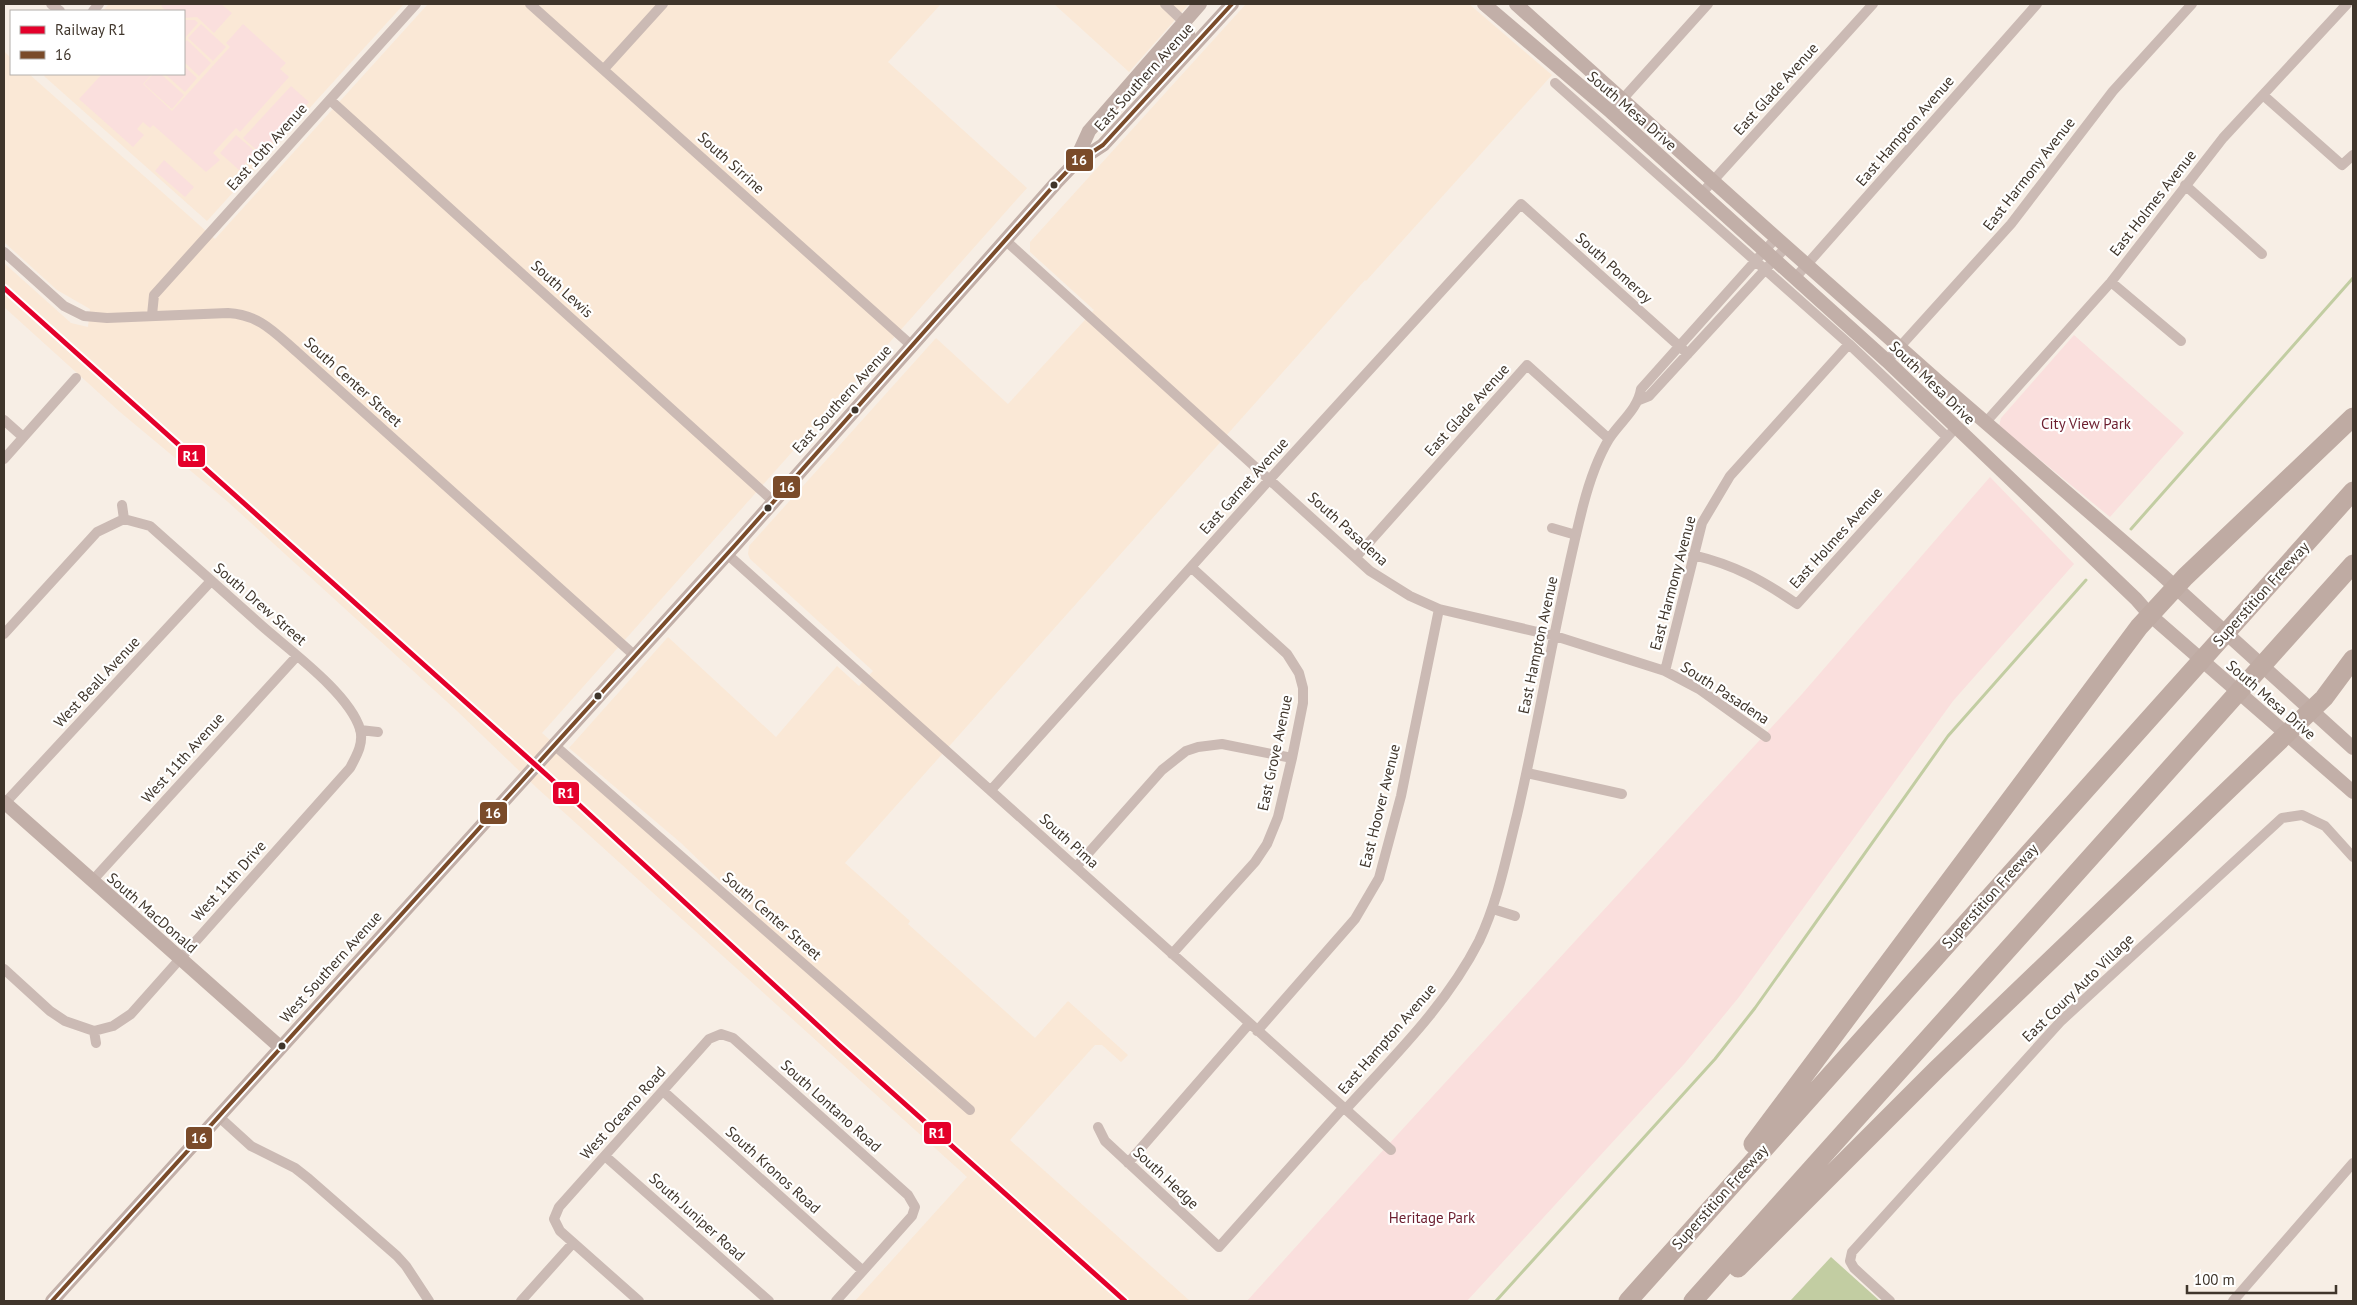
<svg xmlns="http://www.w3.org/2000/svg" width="2357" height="1305" font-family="'PT Sans',sans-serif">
<rect width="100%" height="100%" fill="#f7eee5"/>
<path fill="#fae8d6" d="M109,4H404L207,221L44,76L46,74H184V11H102Z
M428,4H941L888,62L1027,188L542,733L775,940L954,1106L681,843L569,748L668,637L776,737L837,666L859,686L873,671L750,559L748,554L749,546L936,338L1008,404L1094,310L1030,252V242L1246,4H1469L1552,75L1366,281L1365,280L845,863L910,921L908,924L1035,1038L1068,1001L1128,1055L1121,1062L1102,1045H1095L1010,1140L1190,1301H855L967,1177L537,788L457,711L228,502L120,412L4,307V263L71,323L88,327L90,309L57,290L4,242V51L11,58V74H29L215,239Z
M1054,4H1189L1129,72Z"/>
<path fill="#fadfdd" d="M163,4H221L232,13L214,33L197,17L184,18V11H166L161,6Z
M184,20H195L198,23L184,39Z
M201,24L226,47L213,61L188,38Z
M243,24L286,63L280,69L289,77L240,132L236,128L213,153L220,160L206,172L153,125L150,128L143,122L137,129L144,135L133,147L79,99L102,74H152L143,84L172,111L230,47L226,43Z
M187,40L211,63L199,76L184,62V43Z
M184,66L197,78L185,92L165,74H184Z
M153,74H161L184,95L172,109L144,84Z
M291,86L309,102L261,154L243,138Z
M236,135L256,152L239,170L220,153Z
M164,160L194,187L185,197L155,171Z
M2074,335L2184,433L2110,517L1999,426L2001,418Z
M1990,477L2074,564L1953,701L1739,997L1685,1063L1467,1301H1247L1376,1158L1802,694Z"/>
<path fill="#c2cda2" d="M1831,1257L1880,1301H1790Z"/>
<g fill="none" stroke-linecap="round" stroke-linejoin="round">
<path stroke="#c2cda2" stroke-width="3" d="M2131,529L2353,278
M1496,1301L1715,1059L1755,1008L1948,736L2086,580"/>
<path stroke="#cbbab4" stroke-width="10" d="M51,4L60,11
M530,4L911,345
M1165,4L1184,22
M93,11L99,4
M604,69L663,4
M1555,83L1849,344L1947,437
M2263,95L2342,165L2353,155
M330,100L773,501
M1611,112L1708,4
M2185,185L2262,254
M1701,194L1873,4
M1005,240L1370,571L1410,596L1439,609L1555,636L1665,671L1699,689L1766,737
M4,252L64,306L84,316L107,318L228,313C260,315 274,332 297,352L634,655
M1795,278L2037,4
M2111,282L2181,341
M152,315L154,295L416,4
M1887,361L2011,224L2113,91L2192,4
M1639,400L1649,396L1786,247
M4,420L23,437
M1985,423L2111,282L2223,138L2347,4
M4,459L76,378
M122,505L124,519
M1552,528L1576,535
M727,554L1391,1150
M1693,555C1735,565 1762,580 1797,604L1951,433
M1356,557L1527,365L1609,439
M4,634L97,532L124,519
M1665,671L1702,523L1730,476L1849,344
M360,730L378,732
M553,744L970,1110
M1527,773L1622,794
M991,790L1270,479L1521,204L1688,354
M5,803L211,581
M1076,867L1162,770L1186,751L1198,747L1222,744L1292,758
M92,881L297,656
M1493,909L1515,916
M1172,954L1255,862L1267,844L1278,817L1292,758L1303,703V688L1299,673L1287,654L1192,568
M4,969L50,1011L65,1021L94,1031
M94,1031L113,1026L131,1014L350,768C357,755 364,743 360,729C349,693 289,650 261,625C224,592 187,559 150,526L124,519
M94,1031L96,1043
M1257,1031L1355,919L1379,878L1401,796L1439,609
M663,1091L863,1271
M1345,1110C1393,1057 1446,1006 1479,941C1498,901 1506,858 1517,815C1541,712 1557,608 1583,506C1589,483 1597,459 1609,439C1620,422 1638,409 1641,389L1776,238
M218,1116L251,1146L295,1168L309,1179L397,1256L406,1266L429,1301
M1098,1127L1105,1141L1219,1247L1343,1108
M605,1156L769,1301
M1128,1163L1249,1024
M521,1301L573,1243
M639,1301L560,1231L554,1219L559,1207L709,1039L721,1034L733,1038L908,1195L915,1207L912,1216L836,1301
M1890,1301L1854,1268L1850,1261L1852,1252L2061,1021L2282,818L2302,815L2325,826L2353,857
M2233,1301L2353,1163"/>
<path stroke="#c2afa8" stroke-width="14" d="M1484,4L1611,112L1887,361L2136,599L2150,615L2353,792
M1516,4L1763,226L1941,384L2161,574L2353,748
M1152,80L1183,43L1188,34L1184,22
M1074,164L1089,131L1200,4
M4,802L280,1047
M52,1301L737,543L1056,183L1074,164L1103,145L1232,4"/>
<path stroke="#bfaba3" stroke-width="19" d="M1753,1144L2139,627L2185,577L2353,417
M1738,1268L1937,1069L2324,698L2353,659
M1628,1301L2353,491
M1693,1301L2353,564"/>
<g stroke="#fff" stroke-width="8">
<path id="bus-1" d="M52,1301L737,543L1056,183L1074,164L1103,145L1232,4"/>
</g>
<use href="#bus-1" stroke="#7a4b2a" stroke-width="4"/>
<g stroke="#fff" stroke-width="9">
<path id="rail-1" d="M4,288L549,777L839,1045L1125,1301"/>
</g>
<use href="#rail-1" stroke="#e4002b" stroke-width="5"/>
</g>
<g fill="#3f352b" stroke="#fff" stroke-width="2">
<circle cx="1054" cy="185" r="4.5"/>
<circle cx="855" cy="410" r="4.5"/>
<circle cx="768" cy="508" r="4.5"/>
<circle cx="598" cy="696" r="4.5"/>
<circle cx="282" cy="1046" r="4.5"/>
</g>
<g text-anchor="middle" stroke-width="4.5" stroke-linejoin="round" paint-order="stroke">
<g font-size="15" fill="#3f352b" stroke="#fff">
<text transform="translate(1144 77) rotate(-48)" y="5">East Southern Avenue</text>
<text transform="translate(1776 89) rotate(-48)" y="5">East Glade Avenue</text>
<text transform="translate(1632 111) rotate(41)" y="5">South Mesa Drive</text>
<text transform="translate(1905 131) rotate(-49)" y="5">East Hampton Avenue</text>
<text transform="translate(267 147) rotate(-48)" y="5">East 10th Avenue</text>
<text transform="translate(731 163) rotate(42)" y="5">South Sirrine</text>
<text transform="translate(2029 174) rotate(-52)" y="5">East Harmony Avenue</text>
<text transform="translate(2153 203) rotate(-52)" y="5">East Holmes Avenue</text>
<text transform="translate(1614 268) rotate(42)" y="5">South Pomeroy</text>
<text transform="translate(562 289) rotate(42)" y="5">South Lewis</text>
<text transform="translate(353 382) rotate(42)" y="5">South Center Street</text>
<text transform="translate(1932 383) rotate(44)" y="5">South Mesa Drive</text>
<text transform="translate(842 399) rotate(-48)" y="5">East Southern Avenue</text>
<text transform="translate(1467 410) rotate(-48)" y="5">East Glade Avenue</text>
<text transform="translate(1244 486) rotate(-48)" y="5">East Garnet Avenue</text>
<text transform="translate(1348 529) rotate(42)" y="5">South Pasadena</text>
<text transform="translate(1836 538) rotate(-48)" y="5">East Holmes Avenue</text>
<text transform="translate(1673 583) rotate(-75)" y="5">East Harmony Avenue</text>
<text transform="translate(2261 594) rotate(-48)" y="5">Superstition Freeway</text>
<text transform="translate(260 604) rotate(41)" y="5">South Drew Street</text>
<text transform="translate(1538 645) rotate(-78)" y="5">East Hampton Avenue</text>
<text transform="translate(97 682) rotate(-47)" y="5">West Beall Avenue</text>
<text transform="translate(1725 693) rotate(33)" y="5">South Pasadena</text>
<text transform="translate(2271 700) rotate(41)" y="5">South Mesa Drive</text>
<text transform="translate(1275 753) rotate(-78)" y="5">East Grove Avenue</text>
<text transform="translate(183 758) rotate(-48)" y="5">West 11th Avenue</text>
<text transform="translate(1380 806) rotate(-76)" y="5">East Hoover Avenue</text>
<text transform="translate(1069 841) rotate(42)" y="5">South Pima</text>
<text transform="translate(229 881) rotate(-48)" y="5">West 11th Drive</text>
<text transform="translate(1990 896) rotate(-48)" y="5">Superstition Freeway</text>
<text transform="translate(152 913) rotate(41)" y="5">South MacDonald</text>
<text transform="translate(772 916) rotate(41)" y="5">South Center Street</text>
<text transform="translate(331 967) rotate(-48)" y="5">West Southern Avenue</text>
<text transform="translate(2078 988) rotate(-44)" y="5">East Coury Auto Village</text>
<text transform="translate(1387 1039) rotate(-49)" y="5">East Hampton Avenue</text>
<text transform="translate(831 1106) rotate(42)" y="5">South Lontano Road</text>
<text transform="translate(623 1113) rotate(-48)" y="5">West Oceano Road</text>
<text transform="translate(773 1170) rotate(42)" y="5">South Kronos Road</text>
<text transform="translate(1166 1178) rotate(43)" y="5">South Hedge</text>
<text transform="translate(1720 1197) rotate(-48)" y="5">Superstition Freeway</text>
<text transform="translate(697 1217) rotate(42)" y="5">South Juniper Road</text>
</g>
<g font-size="15" fill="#6c1e2f" stroke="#fff">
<text x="2086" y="429">City View Park</text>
<text x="1432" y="1223">Heritage Park</text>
</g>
</g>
<g stroke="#fff" stroke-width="2">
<rect x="1065" y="148" width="29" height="24" rx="5" fill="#7a4b2a"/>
<rect x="177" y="444" width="29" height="24" rx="5" fill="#e4002b"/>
<rect x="772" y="475" width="29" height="24" rx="5" fill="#7a4b2a"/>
<rect x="552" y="781" width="28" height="24" rx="5" fill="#e4002b"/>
<rect x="479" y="801" width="29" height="24" rx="5" fill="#7a4b2a"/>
<rect x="923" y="1121" width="29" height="24" rx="5" fill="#e4002b"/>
<rect x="185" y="1126" width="28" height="24" rx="5" fill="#7a4b2a"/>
</g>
<g font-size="14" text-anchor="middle" font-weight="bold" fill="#fff">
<text x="1079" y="165">16</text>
<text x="191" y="461">R1</text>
<text x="787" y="492">16</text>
<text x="566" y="798">R1</text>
<text x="493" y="818">16</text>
<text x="937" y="1138">R1</text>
<text x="199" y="1143">16</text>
</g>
<rect width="2357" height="1305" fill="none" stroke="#3f352b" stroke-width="10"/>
<rect x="10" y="10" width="175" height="65" fill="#ffffff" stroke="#b2aeaa"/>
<rect x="20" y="26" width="25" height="8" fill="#e4002b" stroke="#b2aeaa"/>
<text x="55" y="35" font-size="15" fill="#3f352b">Railway R1</text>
<rect x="20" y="51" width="25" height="8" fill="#7a4b2a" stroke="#b2aeaa"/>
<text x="55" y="60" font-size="15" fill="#3f352b">16</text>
<path d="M2187 1285v8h149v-8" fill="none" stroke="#3f352b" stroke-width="2.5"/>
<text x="2194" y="1285" font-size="15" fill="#3f352b" stroke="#ffffff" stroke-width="4" paint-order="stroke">100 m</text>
</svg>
